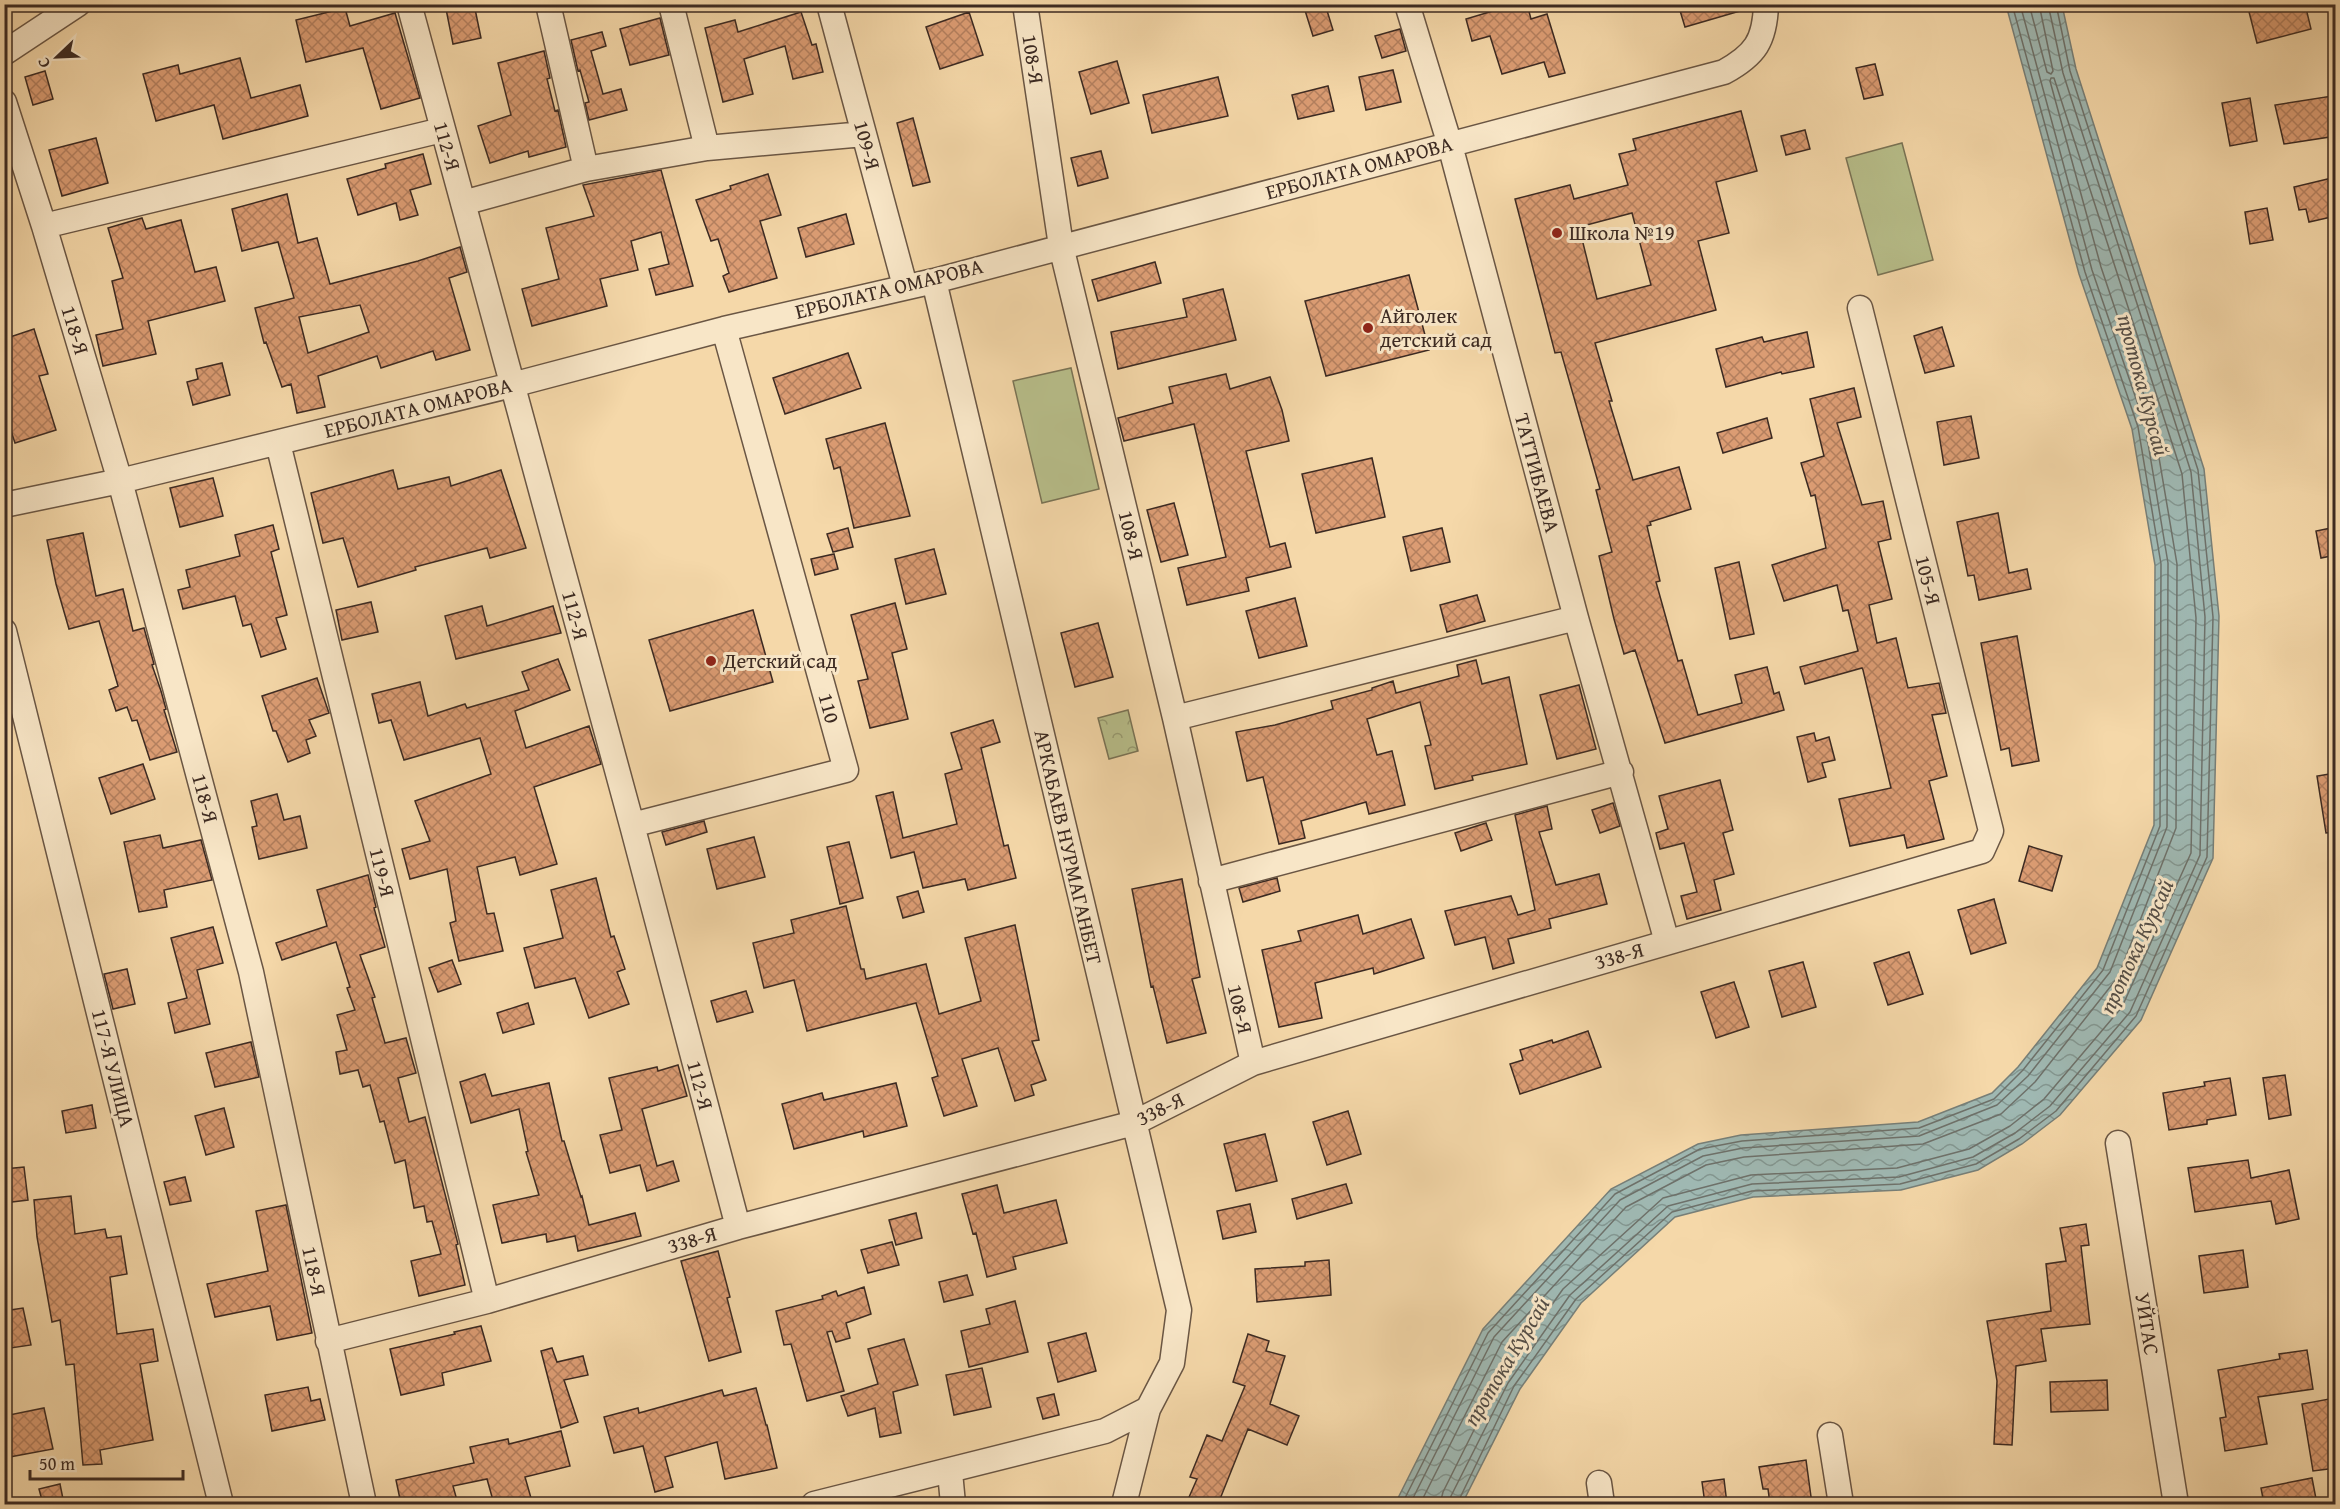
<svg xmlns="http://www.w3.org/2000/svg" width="2340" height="1509" font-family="'Gentium Book Plus',serif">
<defs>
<pattern id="park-crowns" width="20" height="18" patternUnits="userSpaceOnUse" patternTransform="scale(1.5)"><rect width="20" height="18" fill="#b8bf8b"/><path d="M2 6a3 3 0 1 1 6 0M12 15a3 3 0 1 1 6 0" fill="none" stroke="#979b71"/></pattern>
<pattern id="water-waves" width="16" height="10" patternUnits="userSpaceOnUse" patternTransform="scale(1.5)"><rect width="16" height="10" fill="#9fb8b2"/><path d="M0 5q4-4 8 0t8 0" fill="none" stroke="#839690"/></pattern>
<pattern id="building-cross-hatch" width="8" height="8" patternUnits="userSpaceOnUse" patternTransform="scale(1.5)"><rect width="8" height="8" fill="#db9c73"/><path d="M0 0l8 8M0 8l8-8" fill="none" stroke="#b37f5e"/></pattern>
</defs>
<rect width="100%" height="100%" fill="#f5d8a9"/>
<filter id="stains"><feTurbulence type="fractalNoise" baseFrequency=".00333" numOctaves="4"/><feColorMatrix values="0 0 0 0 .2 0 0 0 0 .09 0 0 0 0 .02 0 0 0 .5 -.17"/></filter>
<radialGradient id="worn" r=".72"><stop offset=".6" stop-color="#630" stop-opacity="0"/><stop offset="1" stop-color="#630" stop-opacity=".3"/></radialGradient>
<path fill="url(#park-crowns)" stroke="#7a7456" stroke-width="1.5" d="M1128,710L1138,751L1109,759L1098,718Z"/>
<path fill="#b8bf8b" stroke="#7a7456" stroke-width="1.5" d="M1902,143L1933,260L1878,275L1846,158Z
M1071,368L1099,489L1042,503L1013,381Z"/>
<path fill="url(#water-waves)" stroke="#777f78" stroke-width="1.5" d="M2006,5H2062L2076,69L2204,469L2219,616L2213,858L2141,1020L2060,1115L2022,1144L1978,1170L1901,1190L1753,1197L1675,1217L1581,1303L1520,1389L1462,1504H1395L1483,1329L1611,1189L1698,1144L1741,1135L1918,1122L1992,1093L2018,1067L2097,968L2154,825L2155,565L2132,429L2079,274Z"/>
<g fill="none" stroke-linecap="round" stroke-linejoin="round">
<path stroke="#6e716a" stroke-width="1.5" d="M2029,4L2047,72L2051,74L2053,71L2039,4
M1402,1504L1488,1333L1615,1194L1700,1149L1742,1141L1919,1128L1994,1099L2023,1070L2103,970L2160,826L2161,564L2138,427L2085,272L2012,4
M1410,1504L1494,1337L1620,1200L1703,1156L1743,1148L1919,1136L1997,1105L2028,1076L2110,972L2167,827L2168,563L2145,425L2092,270L2020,4
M1420,1504L1502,1342L1626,1207L1706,1165L1744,1157L1923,1144L2001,1114L2035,1082L2118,977L2176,828L2177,564L2153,422L2101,267L2050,81L2051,78H2054L2182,474L2196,618L2191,853L2122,1007L2044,1099L2010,1126L1969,1149L1897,1168L1751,1175L1663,1198L1563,1289L1500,1378L1443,1492L1440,1504
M1449,1504L1451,1496L1508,1383L1570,1295L1668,1206L1752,1184L1899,1177L1973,1157L2015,1133L2050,1106L2130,1012L2200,855L2205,617L2191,472L2063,73L2048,4
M1457,1504L1514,1386L1576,1299L1672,1212L1752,1191L1900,1184L1976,1164L2019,1139L2056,1111L2136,1016L2207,857L2213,617L2198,470L2070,71L2056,4"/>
</g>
<path fill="url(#building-cross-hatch)" stroke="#3c2a22" stroke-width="1.5" fill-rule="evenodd" d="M445,4H474L481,38L453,44Z
M1303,4H1325L1333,30L1313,36Z
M1516,4H1527L1531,19L1547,14L1565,73L1549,77L1544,62L1502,74L1490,36L1472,41L1466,19Z
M1678,4H1746L1747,9L1685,27Z
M2247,4H2305L2311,29L2257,43Z
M345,8L350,26L395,13L420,98L381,109L363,48L306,62L296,20Z
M801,12L812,45L816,44L823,72L793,79L785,46L744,59L753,94L723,102L705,28L735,20L738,32Z
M969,12L983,55L940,69L926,27Z
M660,18L669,55L630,65L620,29Z
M1400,29L1406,51L1382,58L1375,36Z
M602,32L606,46L591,51L603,94L621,89L627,110L589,120L585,103L589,102L580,70L578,71L571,40Z
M544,51L550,78L547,79L555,111L558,110L566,147L529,157L528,151L490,163L478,126L511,115L498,63Z
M240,58L251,98L300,85L308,116L223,139L214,105L156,121L143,74L178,65L180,74Z
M1117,61L1129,103L1091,114L1079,72Z
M1875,64L1883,95L1864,99L1856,68Z
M1393,70L1401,102L1366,110L1359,77Z
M45,71L53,99L33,105L25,77Z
M1218,77L1228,116L1152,133L1143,95Z
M1328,86L1334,111L1298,119L1292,95Z
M2332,96L2336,136L2284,144L2275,105Z
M2250,98L2257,141L2230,146L2222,103Z
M1741,111L1757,171L1716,182L1729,233L1698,241L1716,310L1595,343L1612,401H1609L1633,480L1679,467L1691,509L1650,522L1651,525L1647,526L1660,581L1656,582L1678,661L1682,660L1698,715L1742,703L1735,675L1767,667L1774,694L1779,692L1784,710L1665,743L1635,650L1624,654L1614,619L1599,556L1612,552L1596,490L1600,489L1561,352L1555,353L1515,199L1570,185L1574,199L1628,185L1619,154L1636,150L1633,139ZM1632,213L1651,285L1597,299L1579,227Z
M913,118L930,182L913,186L897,123Z
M1805,130L1810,149L1786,155L1781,136Z
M96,138L108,183L62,196L49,150Z
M1101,151L1108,178L1078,186L1071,158Z
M423,154L431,184L410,190L418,215L400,220L396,203L358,215L347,179L386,168L385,164Z
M661,170L693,286L656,295L649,269L669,264L661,232L631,241L638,270L600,279L607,306L532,326L522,289L559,279L546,228L594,216L583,185Z
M768,174L781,215L760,221L777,278L729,292L723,276L729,273L718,239L711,241L696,200L731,189L730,186Z
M2336,177V216L2309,222L2306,209L2299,210L2294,187Z
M287,194L298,243L317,238L330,284L418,261L460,247L467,272L449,278L470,350L436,360L433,351L381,368L377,356L318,376L325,407L297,413L291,384L282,387L266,342L264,343L255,308L294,298L278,242L242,251L232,209ZM360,305L369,332L308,353L299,317Z
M2267,208L2273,240L2250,244L2245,212Z
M846,214L854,244L806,257L798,228Z
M142,218L146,229L181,220L195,272L216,267L225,301L148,321L156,354L103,366L96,335L123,329L112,281L123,278L108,228Z
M1155,262L1161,283L1098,301L1092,280Z
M1409,275L1429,350L1326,376L1305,301Z
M1223,289L1236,340L1118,369L1111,332L1187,317L1183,299Z
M1942,327L1954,366L1925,373L1914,336Z
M34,329L48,374L39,376L56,430L15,443L4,410V339Z
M1807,332L1814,367L1782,374L1781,372L1726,387L1716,349L1762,337L1764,342Z
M848,353L861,388L785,414L773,378Z
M222,363L230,395L193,405L187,382L198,379L196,369Z
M1226,374L1230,389L1270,377L1282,410L1289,441L1246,451L1270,547L1285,543L1291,567L1246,578L1249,591L1187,605L1178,568L1226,557L1194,424L1124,441L1118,418L1173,403L1169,387Z
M1854,388L1861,417L1837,423L1862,505L1883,501L1891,539L1878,542L1892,599L1869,605L1877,643L1896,638L1908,688L1939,683L1946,713L1932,715L1947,776L1929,781L1944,839L1907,848L1904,835L1850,846L1839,799L1891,788L1863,670L1862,668L1805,684L1800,667L1858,651L1848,610L1843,611L1837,585L1784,601L1772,565L1826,548L1815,495L1811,496L1801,463L1824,456L1810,399Z
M1971,416L1979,458L1944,465L1937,422Z
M1767,418L1772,438L1723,453L1717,433Z
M885,423L910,516L854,528L840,467L834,469L826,439Z
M1372,458L1385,517L1316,533L1302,474Z
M393,470L398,489L449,477L451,486L501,470L526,548L490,558L487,548L415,567L416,570L358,587L343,538L323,543L311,493Z
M213,478L223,516L180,527L170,488Z
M1174,503L1188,555L1161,562L1147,510Z
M1998,513L2009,573L2027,569L2031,589L1979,600L1974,575L1968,576L1957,522Z
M273,525L279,549L271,552L287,615L276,618L286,649L261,657L251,624L243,626L235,596L183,609L178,590L190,587L186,570L240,556L235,535Z
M2336,527V555L2321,558L2316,531Z
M848,528L853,547L833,552L827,534Z
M1442,528L1450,562L1411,571L1403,537Z
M83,533L96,596L123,589L133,631L144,628L154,664L152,665L161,691L166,709L164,710L177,752L150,760L137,720L132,721L127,707L116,711L109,690L118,686L99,621L69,629L56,584L47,540Z
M934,549L946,594L906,604L895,559Z
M834,554L838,569L815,575L811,559Z
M1739,562L1754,634L1730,639L1715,568Z
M1477,595L1485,621L1447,632L1440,605Z
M1295,598L1307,646L1259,658L1246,611Z
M371,602L378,632L342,640L336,610Z
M895,603L907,649L892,653L908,719L870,728L858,681L868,679L851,615Z
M482,606L487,626L553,606L561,633L456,659L445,616Z
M753,610L773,682L670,711L649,640Z
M1098,623L1113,677L1075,687L1061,633Z
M2017,636L2039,761L2012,766L2009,748L2001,750L1981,643Z
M558,659L570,690L515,711L526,748L589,726L601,764L534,787L557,864L520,875L515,857L477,867L487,914L494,913L503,951L459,961L450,923L456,921L447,869L410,879L402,849L430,841L415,801L491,774L480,738L404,760L391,720L379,723L372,694L420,682L428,716L465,704L467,708L529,690L522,672Z
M1476,660L1482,684L1509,677L1527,764L1472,776L1473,780L1435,789L1425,746L1431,745L1420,702L1367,719L1377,755L1392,751L1405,805L1369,814L1366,802L1301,821L1305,838L1279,844L1263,777L1247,781L1236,732L1275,725L1333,709L1331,701L1372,690V688L1393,681L1396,693L1459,676L1457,665Z
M317,678L329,713L309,720L316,736L306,740L310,753L288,762L276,731H273L262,696Z
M1579,685L1596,749L1557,759L1540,695Z
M993,720L1000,742L981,748L1004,846L1008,845L1016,878L968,890L965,879L923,888L914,852L891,858L876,796L893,792L903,838L957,824L945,774L962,769L951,733Z
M1814,733L1816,741L1829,737L1835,760L1822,763L1826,777L1808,782L1797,737Z
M143,764L155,799L111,814L99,778Z
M2336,773V832L2326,833L2317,776Z
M1720,780L1733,830L1723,833L1734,874L1714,880L1721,910L1687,919L1681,896L1697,892L1684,843L1660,849L1656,833L1668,829L1659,796Z
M277,794L284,820L300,816L307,848L259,859L252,827L257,826L251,801Z
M1613,803L1620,826L1600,833L1592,810Z
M1547,806L1552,829L1539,832L1556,885L1599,874L1607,904L1549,919L1551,928L1508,939L1514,963L1493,969L1485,937L1455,945L1445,911L1511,896L1518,915L1535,910L1515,815Z
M704,821L707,832L666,845L662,832Z
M1486,823L1492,840L1461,851L1455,833Z
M160,835L163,848L201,840L212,880L164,890L167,907L139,912L124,842Z
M754,837L765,877L717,889L707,849Z
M849,842L863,898L840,904L827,847Z
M2029,846L2062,856L2052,891L2019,881Z
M368,875L376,907L374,908L385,947L360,955L375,997L372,998L385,1043L406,1038L416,1073L398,1078L409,1122L425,1117L458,1244L456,1245L465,1285L419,1296L411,1261L441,1254L432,1221L427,1222L424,1206L414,1208L405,1160L395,1163L384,1121L380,1122L370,1085L363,1087L358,1070L340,1074L336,1052L347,1050L337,1015L355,1010L347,988L350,987L336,942L282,960L276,943L327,926L317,890Z
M596,878L611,937L614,936L625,969L617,972L629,1004L589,1018L575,978L535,988L524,948L563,938L551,890Z
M1277,878L1280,891L1243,902L1239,888Z
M1182,879L1200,977L1192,979L1206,1033L1167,1043L1153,986L1151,987L1132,889Z
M918,891L924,912L903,918L897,897Z
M1994,899L2006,943L1971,954L1958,910Z
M846,906L861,969H864L866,979L926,964L939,1014L981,1001L965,938L1015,925L1039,1040L1032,1041L1046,1080L1031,1085L1034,1095L1015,1101L998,1048L962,1059L977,1106L944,1116L932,1078L938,1076L916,1003L807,1031L794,980L764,988L753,943L794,933L791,920Z
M1358,915L1363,934L1411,919L1424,958L1374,974L1373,968L1315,983L1322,1018L1279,1027L1262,950L1301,941L1298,931Z
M213,927L223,963L197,970L210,1024L175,1033L168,1003L187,998L171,938Z
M1909,952L1923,994L1888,1005L1874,963Z
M452,960L461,984L438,992L429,968Z
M1803,962L1816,1007L1782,1017L1769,971Z
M127,969L135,1004L113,1009L104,974Z
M1734,982L1749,1027L1716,1038L1701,992Z
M746,991L753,1012L717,1022L711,1001Z
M528,1003L534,1024L503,1033L497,1013Z
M1588,1031L1601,1067L1520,1094L1510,1064L1523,1060L1520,1050L1552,1040L1553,1043Z
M251,1042L259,1077L215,1087L206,1053Z
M678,1065L687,1096L642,1109L657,1166L673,1161L679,1181L647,1191L640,1165L610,1173L600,1135L622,1130L609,1078L657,1067L658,1071Z
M485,1074L492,1096L549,1083L562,1141H564L581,1197L582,1196L589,1225L635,1213L641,1236L578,1251L575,1236L547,1242L546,1234L502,1243L493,1205L539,1195L526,1152L528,1151L519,1109L471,1123L460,1082Z
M2285,1075L2291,1115L2269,1119L2263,1078Z
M2230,1078L2236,1115L2207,1120V1124L2169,1130L2163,1093L2205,1086L2204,1082Z
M896,1083L907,1126L864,1137L863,1131L794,1149L782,1104L822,1093L824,1100Z
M92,1105L96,1128L66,1133L62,1111Z
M224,1108L234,1147L206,1155L195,1116Z
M1348,1111L1361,1154L1327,1165L1313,1122Z
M1265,1134L1277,1181L1236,1191L1224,1144Z
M2248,1160L2251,1178L2289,1170L2299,1219L2276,1224L2271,1201L2195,1212L2188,1168Z
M24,1167L28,1200L4,1203V1169Z
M185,1177L191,1201L170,1205L164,1182Z
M1346,1184L1352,1203L1297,1219L1292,1199Z
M997,1185L1004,1213L1056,1200L1067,1243L1013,1257L1016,1269L987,1277L976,1233L973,1234L962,1194Z
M71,1196L75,1234L105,1229L107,1238L121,1236L127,1274L110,1277L117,1334L153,1329L158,1361L140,1364L153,1440L100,1450L102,1464L83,1465L74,1364L66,1365L60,1320L52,1322L37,1237L34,1200Z
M1250,1204L1256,1232L1223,1239L1217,1211Z
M286,1205L312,1333L277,1340L270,1306L215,1317L207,1284L268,1271L256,1211Z
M916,1213L922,1238L896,1245L889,1220Z
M2086,1224L2089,1245L2081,1246L2090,1324L2041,1329L2046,1361L2016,1366L2012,1445L1994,1444L1997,1381L1987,1321L2051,1311L2046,1264L2066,1261L2060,1228Z
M892,1242L899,1265L868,1273L861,1250Z
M2243,1250L2248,1287L2204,1293L2199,1256Z
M718,1251L730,1297L727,1298L741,1352L709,1361L681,1261Z
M1329,1260L1331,1295L1257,1302L1255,1269L1305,1266V1262Z
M967,1275L973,1295L944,1302L939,1282Z
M864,1287L871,1314L846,1323L850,1338L836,1342L832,1331L827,1332L844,1391L807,1401L791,1344L784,1345L776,1311L823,1299L822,1296L836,1291L838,1296Z
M1015,1301L1028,1352L969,1367L961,1331L990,1324L986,1309Z
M23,1308L31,1345L4,1349V1311Z
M481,1326L491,1361L442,1373L444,1385L401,1395L390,1349L455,1334L454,1332Z
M1086,1333L1096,1371L1058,1382L1048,1343Z
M1248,1334L1269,1341L1266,1351L1285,1356L1270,1404L1299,1416L1287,1445L1248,1429L1218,1504H1186L1197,1479L1190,1477L1207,1435L1222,1441L1245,1386L1233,1382Z
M904,1339L918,1385L893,1392L901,1433L880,1437L875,1408L848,1416L841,1396L878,1384L868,1349Z
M552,1348L557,1362L583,1356L588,1375L564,1380L578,1422L561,1428L541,1351Z
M2307,1350L2313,1389L2258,1397L2267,1444L2225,1451L2220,1418L2226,1417L2218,1370L2280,1359L2279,1354Z
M982,1368L991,1407L954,1415L946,1375Z
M2107,1380L2108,1410L2051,1412L2050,1382Z
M308,1387L311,1401L320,1399L325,1420L272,1431L265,1395Z
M756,1388L766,1425H767L777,1468L725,1479L717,1442L665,1457L673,1487L655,1492L643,1446L614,1453L604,1417L638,1408L639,1413L722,1390L724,1396Z
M1054,1394L1059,1415L1043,1419L1037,1398Z
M2329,1399L2336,1435V1468L2313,1471L2302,1404Z
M44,1408L53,1449L4,1458V1416Z
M561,1431L570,1466L525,1477L531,1498L508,1504H494L487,1479L453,1486L458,1504H401L396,1480L474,1463L470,1447L508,1439L509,1444Z
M1806,1460L1812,1504H1770L1768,1489H1763L1759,1467Z
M2312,1478L2317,1504H2264L2261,1488Z
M1724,1479L1727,1504H1705L1702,1482Z
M60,1484L64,1504H43L39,1489Z"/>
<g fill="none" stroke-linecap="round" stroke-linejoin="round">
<g stroke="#6a5644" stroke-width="27">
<path id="street" d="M409,4L632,825L738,1227
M548,4L586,169
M671,4L707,148
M829,4L905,286
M1025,4L1061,246L1175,718L1253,1063
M1407,4L1450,145L1576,618L1667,942
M4,53L78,4
M4,102L44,226L120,481L251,972L364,1504
M463,203L586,169L707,148L864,134
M44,226L442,130
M934,281L1179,1310L1172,1363L1148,1409L1124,1504
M278,443L487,1301
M4,505L120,481L512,385L724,329L934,281L1724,72C1755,55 1765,41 1766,4
M4,631L221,1504
M1175,718L1576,618
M632,825L846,770L724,329
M1211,881L1621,772
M2118,1143L2176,1504
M328,1341L487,1301L738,1227L1134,1123L1253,1063L1982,851L1991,831L1860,308
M1830,1435L1841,1504
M950,1472L953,1504
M1599,1483L1602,1504
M814,1504L1105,1431L1148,1409"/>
</g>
<use href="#street" stroke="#f8e6c7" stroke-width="24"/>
</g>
<g fill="#8f2418" stroke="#f8e6c7" stroke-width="2">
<circle cx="1557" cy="233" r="6"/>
<circle cx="1368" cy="328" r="6"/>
<circle cx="711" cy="661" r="6"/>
</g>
<g text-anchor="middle" stroke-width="6" stroke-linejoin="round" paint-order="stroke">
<g font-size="21" fill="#3c2a22" stroke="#f8e6c7">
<text transform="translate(1033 59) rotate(81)" y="7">108-Я</text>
<text transform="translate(867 145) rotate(75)" y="7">109-Я</text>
<text transform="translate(447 146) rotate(74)" y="7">112-Я</text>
<text transform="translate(1359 168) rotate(-15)" y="7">ЕРБОЛАТА ОМАРОВА</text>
<text transform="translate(889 289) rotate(-14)" y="7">ЕРБОЛАТА ОМАРОВА</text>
<text transform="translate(75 330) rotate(73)" y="7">118-Я</text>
<text transform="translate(418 408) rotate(-14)" y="7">ЕРБОЛАТА ОМАРОВА</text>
<text transform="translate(1537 473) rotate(75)" y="7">ТАТТИБАЕВА</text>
<text transform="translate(1131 535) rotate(76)" y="7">108-Я</text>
<text transform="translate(1928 580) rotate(76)" y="7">105-Я</text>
<text transform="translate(575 615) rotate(75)" y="7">112-Я</text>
<text transform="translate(829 708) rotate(75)" y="7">110</text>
<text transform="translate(205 798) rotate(75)" y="7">118-Я</text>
<text transform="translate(1068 847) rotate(77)" y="7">АРКАБАЕВ НУРМАГАНБЕТ</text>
<text transform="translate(382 872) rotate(76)" y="7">119-Я</text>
<text transform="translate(1619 956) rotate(-16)" y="7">338-Я</text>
<text transform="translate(1240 1009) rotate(77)" y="7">108-Я</text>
<text transform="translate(113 1068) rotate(76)" y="7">117-Я УЛИЦА</text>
<text transform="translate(700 1085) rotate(75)" y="7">112-Я</text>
<text transform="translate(1160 1109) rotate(-26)" y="7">338-Я</text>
<text transform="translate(692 1240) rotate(-16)" y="7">338-Я</text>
<text transform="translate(314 1271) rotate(78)" y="7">118-Я</text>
<text transform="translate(2147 1324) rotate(81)" y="7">УЙТАС</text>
</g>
<g font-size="21" fill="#3c2a22" stroke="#f8e6c7" text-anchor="start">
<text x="1569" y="240">Школа №19</text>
<text x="1380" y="323">Айголек<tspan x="1380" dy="24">детский сад</tspan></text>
<text x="723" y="668">Детский сад</text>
</g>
<g font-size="22" font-style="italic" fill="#554e46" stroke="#f8e6c7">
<text transform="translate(2144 385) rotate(75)" y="8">протока Курсай</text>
<text transform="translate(2136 946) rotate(-65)" y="8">протока Курсай</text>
<text transform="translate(1506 1361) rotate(-59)" y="8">протока Курсай</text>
</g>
</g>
<rect width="2340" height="1509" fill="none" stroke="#f5d8a9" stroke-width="24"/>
<rect x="6" y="6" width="2328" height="1497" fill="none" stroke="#3c2a22" stroke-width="3"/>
<rect x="12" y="12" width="2316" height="1485" fill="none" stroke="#3c2a22" stroke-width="1.5"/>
<g transform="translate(57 57) rotate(247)" stroke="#f8e6c7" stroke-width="4.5" paint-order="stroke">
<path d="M0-4.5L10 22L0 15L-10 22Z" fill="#3c2a22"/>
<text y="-9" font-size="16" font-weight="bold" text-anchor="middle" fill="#3c2a22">С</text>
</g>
<path d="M30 1470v9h153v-9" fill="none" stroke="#3c2a22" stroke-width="3"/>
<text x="39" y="1470" font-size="18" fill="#3c2a22" stroke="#f8e6c7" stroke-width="4.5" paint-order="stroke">50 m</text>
<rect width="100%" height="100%" filter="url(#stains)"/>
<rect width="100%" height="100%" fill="url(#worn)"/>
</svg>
